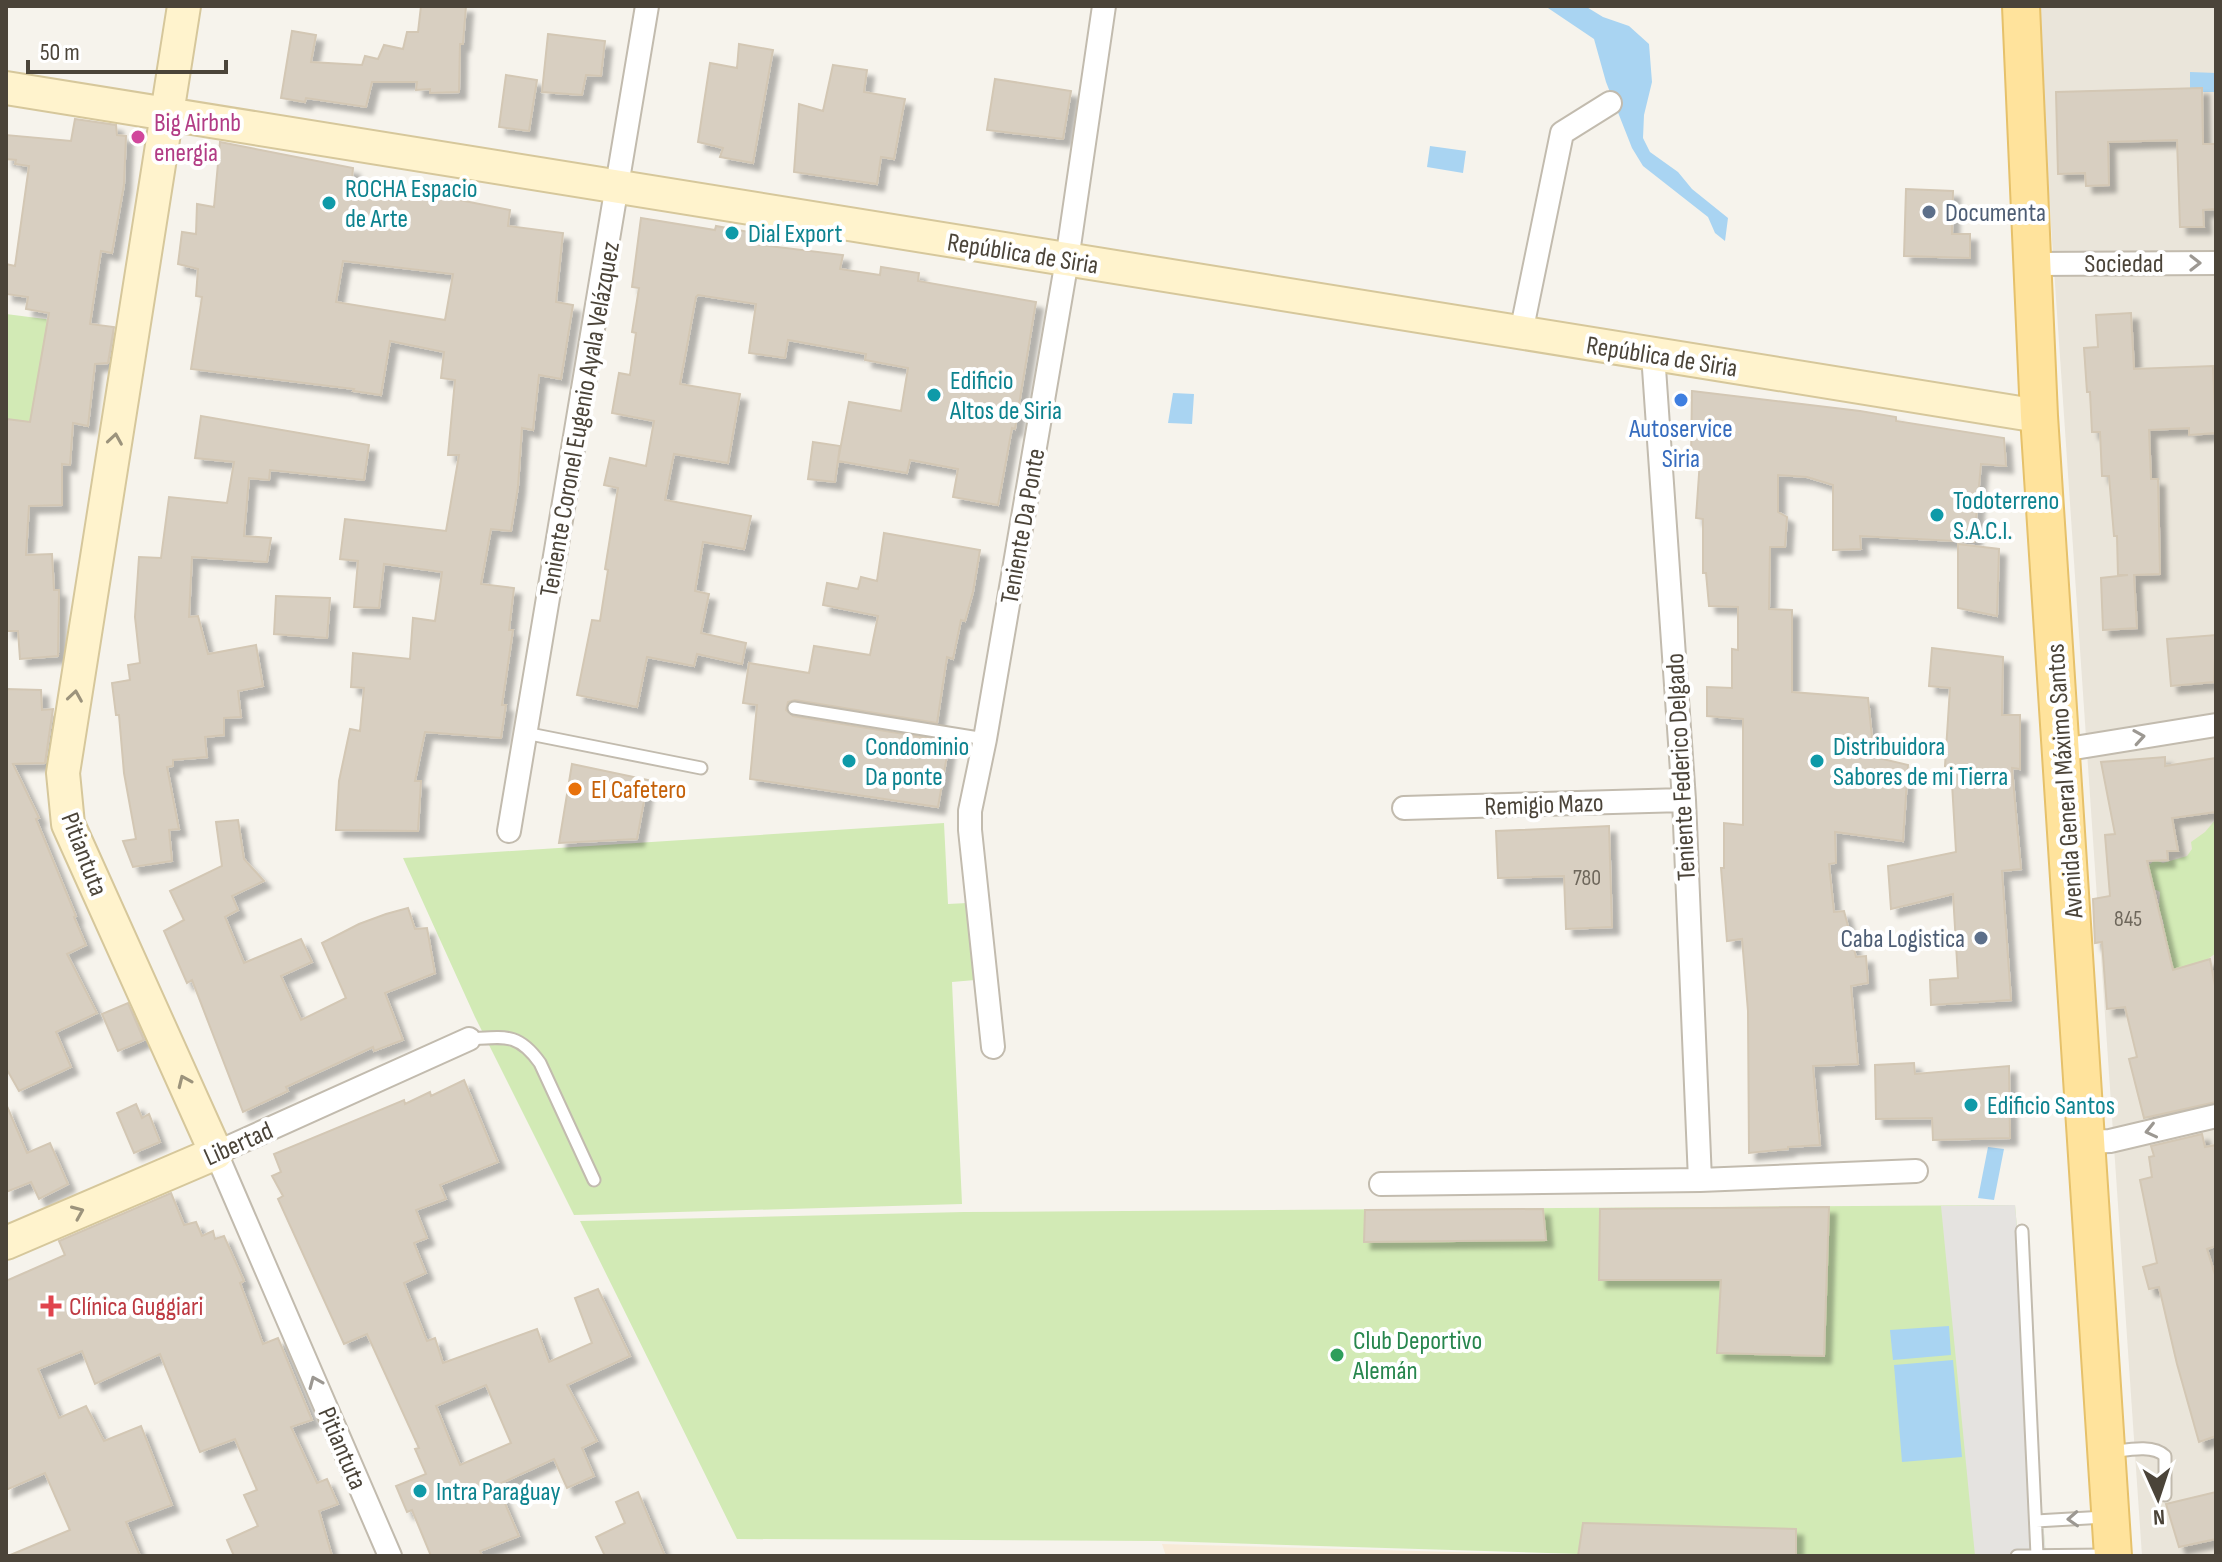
<svg xmlns="http://www.w3.org/2000/svg" width="2222" height="1562" font-family="'Sofia Sans Condensed',sans-serif">
<defs>
<filter id="shadow"><feDropShadow dx="7" dy="7" stdDeviation="2" flood-color="#0004"/></filter>
</defs>
<rect width="100%" height="100%" fill="#f6f3ec"/>
<path fill="#eae5da" d="M2036,6H2216V1556H2142Z"/>
<path fill="#f7ead8" d="M1162,1544L1595,1556H1166Z"/>
<path fill="#d2eab5" d="M6,314L84,324L69,435L6,426Z
M2216,819V953L2178,981L2131,953L2159,933L2164,924L2159,909L2160,892L2147,885L2144,869L2155,860L2163,863L2187,856L2192,849L2191,842L2205,832Z
M944,823L948,904L967,903L975,980L952,982L962,1204L574,1215L475,1017L403,858Z
M2015,1205L2046,1556H1644L1159,1541L737,1539L580,1221L964,1212Z"/>
<path fill="#e5e3e0" d="M2015,1205L2046,1556H1975L1941,1206Z"/>
<path fill="#a9d4f2" d="M1545,6H1585L1603,17L1629,26L1649,44L1652,82L1644,115L1643,138L1650,152L1678,172L1692,189L1728,218L1725,241L1715,233L1708,217L1643,166L1632,148L1606,82L1594,39Z
M2190,72L2216,73V92H2190Z
M1430,146L1466,151L1463,173L1427,167Z
M1173,393L1194,394L1192,424L1168,423Z
M1988,1147L2004,1149L1994,1200L1978,1198Z
M1949,1326L1951,1355L1893,1360L1890,1330Z
M1953,1360L1962,1457L1902,1462L1894,1365Z"/>
<path fill="#d8cfc1" stroke="#d3c7b4" stroke-width="2" fill-rule="evenodd" filter="url(#shadow)" d="M421,6H466L463,44H460L459,92L430,93V89L416,90L417,82H372L366,107L306,98L305,102L281,98L292,31L316,35L311,62L362,65L365,56L378,59L384,45L403,49L407,32H418Z
M548,34L605,41L601,76L586,75L582,95L542,92Z
M739,44L773,50L753,163L720,157L723,148L698,142L710,63L737,68Z
M833,65L867,70L864,92L905,99L894,159L881,157L877,184L794,172L799,104L823,111Z
M506,75L537,80L529,131L499,127Z
M995,79L1071,91L1063,139L987,130Z
M2202,88L2203,144H2216V209L2203,210L2204,227H2180L2177,140L2108,142L2109,185L2086,186L2085,173L2058,174L2056,92Z
M75,119L116,125L117,135L126,136L124,185L112,253L101,251L90,324L114,327L108,363L95,364L88,426L73,423L70,465L62,464V505L29,506L26,555L52,554L54,590H59L58,656L20,659L18,631H6V419L30,422L49,313L26,309L28,297L6,294V264L15,266L29,166L15,164L16,160L6,159V135L71,141Z
M220,142L353,168L351,189L394,192V190L429,194L510,210L508,226L563,233L556,302L573,305L561,379L539,375L533,430L522,428L518,487L511,531L491,529L481,584L514,588L509,630H513L502,705H506L501,738L425,732L415,781H421L418,831L336,830L339,781L350,729L360,731L364,688L351,687L353,653L410,659L413,618L435,621L442,572L384,564L379,608L354,607L358,561L340,559L345,519L446,531L459,455H448L455,380L441,378L444,352L390,341L381,395L353,391L354,389L191,369L202,297L196,296L198,269L178,264L182,232L196,234L197,204L214,207ZM343,261L453,274L445,320L336,302Z
M1906,189L1953,191L1952,234H1970V258L1904,256Z
M641,218L715,230L716,226L749,232L748,241L761,245L843,255L840,269L880,275L881,267L919,273L918,281L1036,302L1015,429L1012,428L998,505L953,497L958,469L910,460L907,473L838,461L849,402L901,411L908,368L865,360L866,354L788,340L785,358L749,353L756,304L698,295L696,297L680,384L740,394L728,463L674,454L665,500L751,516L744,549L703,542L695,591L709,594L701,633L746,643L742,664L697,654L694,666L647,657L637,707L577,695L592,620L600,621L608,570L605,569L618,488L604,485L610,458L646,466L654,421L612,413L619,373L630,375L636,333L632,332L639,288L632,287Z
M2131,313L2134,369L2213,366L2216,433L2189,435V428L2149,430L2151,479H2158L2160,574L2134,575L2137,628L2103,630L2101,578L2128,575H2118L2117,536H2114L2109,476H2102L2100,432H2092L2090,392H2087L2084,348L2098,347L2096,315Z
M1692,391L1860,411L1896,417V421L2004,438L2006,466L1981,464L1974,542L1860,536L1861,549L1833,550V485L1807,477L1778,475V512L1787,517L1785,547H1770L1769,609L1792,610V692L1868,698L1874,757L1908,765L1903,841L1835,832L1836,863L1829,864L1834,912L1844,911L1856,957L1866,956L1868,983L1851,986L1858,1064L1813,1066L1820,1145L1788,1147V1149L1749,1153L1748,1011L1742,939L1727,941L1721,868H1724V823L1743,825V719L1707,716V687L1732,688V649L1738,650V607L1709,606L1706,573H1703V519L1696,518L1700,460L1691,459Z
M201,416L369,445L364,480L270,470L269,480L249,478L244,536L271,538L267,562L192,557L189,617L198,616L208,654L256,645L263,686L238,691L241,717L224,718V735L205,737L207,757L173,760V766L167,767L179,829L169,830L172,861L133,867L123,841L136,839L124,773L119,715H116L112,683L130,680L128,665L140,663L135,617L139,557L161,558L169,497L227,503L234,462L195,458Z
M813,442L840,446L835,482L808,479Z
M884,533L980,550L973,592L965,621L961,620L953,659L947,657L937,723L795,700L788,702L786,710L793,716L935,739L934,742L949,744L938,807L750,779L757,705L743,703L749,663L809,673L814,646L870,655L878,616L823,605L827,583L858,589L861,577L877,581Z
M1958,544L1999,549L1997,616L1958,608Z
M276,596L330,598L327,638L274,634Z
M2216,635L2214,682L2171,686L2167,639Z
M1932,648L2003,657L2002,715H2020V769L2012,768L2021,869L2002,871L2011,1000L1931,1005L1930,980L1958,978L1953,894L1891,909L1888,866L1956,852L1951,766H1945L1950,688L1929,686Z
M6,689L41,690L42,710L53,709L45,763L13,764L39,818L36,819L76,916L74,917L86,945L67,954L97,1013L56,1032L71,1067L19,1091L6,1068Z
M2165,757V766L2216,758V812L2172,818L2178,851H2167L2168,860L2147,861L2173,970L2210,959L2216,991V1102L2144,1118L2129,1059L2137,1057L2125,1007L2107,1009L2102,942L2095,943L2093,899L2110,896L2105,835L2115,834L2101,762Z
M572,764L648,780L637,839L559,843Z
M238,820L244,859L264,881L232,896L238,910L225,917L244,963L301,939L312,962L281,976L301,1020L346,998L322,943L359,924L386,914L408,908L415,929L427,928L435,973L385,993L403,1040L374,1051L373,1047L286,1087L288,1091L243,1112L192,980L187,983L164,931L184,920L170,891L222,866L216,822Z
M1609,826L1612,927L1566,929L1564,876L1498,878L1496,831Z
M128,1003L144,1040L118,1051L102,1014Z
M1914,1063L1915,1074L2009,1066L2010,1138L1933,1140L1932,1118L1876,1119L1875,1065Z
M464,1080L498,1162L440,1185L446,1199L416,1210L427,1238L414,1243L426,1273L404,1283L427,1341L435,1338L443,1363L537,1329L549,1362L592,1343L575,1298L598,1289L630,1356L567,1385L597,1441L582,1448L594,1476L567,1488L554,1459L497,1485L519,1536L480,1551L482,1556H431L412,1510L407,1512L396,1486L426,1474L415,1449L419,1448L367,1334L344,1344L278,1199L283,1196L272,1176L281,1172L274,1154L404,1100L405,1104L430,1092L431,1096ZM486,1385L511,1443L460,1465L436,1406Z
M6,1104L27,1153L50,1143L68,1184L39,1199L31,1182L6,1192Z
M136,1104L142,1118L149,1114L160,1142L134,1153L117,1113Z
M2202,1134L2205,1147L2216,1145V1246L2207,1249L2216,1278V1436L2199,1442L2177,1364L2159,1287L2149,1289L2143,1267L2157,1263L2140,1180L2152,1177L2149,1157L2154,1156L2151,1146Z
M171,1193L184,1225L196,1222L202,1236L213,1231L215,1239L224,1236L244,1281L240,1283L263,1344L278,1338L312,1420L291,1427L317,1483L327,1479L338,1504L319,1511L332,1556H234L227,1540L258,1526L244,1495L257,1490L235,1439L200,1452L160,1354L95,1384L82,1351L38,1369L59,1418L86,1406L104,1441L141,1426L172,1505L126,1522L140,1556H8L70,1530L45,1473L6,1490V1281L65,1255L59,1241Z
M1829,1207L1824,1356L1717,1353L1721,1280H1599L1600,1209Z
M1543,1209L1546,1240L1364,1242L1365,1210Z
M638,1492L665,1556H605L596,1537L625,1523L616,1502Z
M2216,1492V1539L2179,1547L2166,1504Z
M1583,1523L1796,1529V1556H1578Z"/>
<g fill="none" stroke-linecap="round" stroke-linejoin="round">
<g stroke="#c2bbae" stroke-width="15">
<path id="lane" d="M794,708L985,739
M525,733L701,768
M469,1039C504,1037 518,1032 540,1063L594,1180
M2022,1231L2037,1555
M2111,1452C2127,1450 2153,1444 2165,1456V1495
M2036,1521L2105,1517
M2017,1556L2108,1555"/>
</g>
<g stroke="#c2bbae" stroke-width="26">
<path id="street" d="M2033,264L2216,263
M1521,333L1562,133L1610,103
M1653,354L1684,800L1700,1180
M2062,750L2216,725
M1404,808L1684,800
M509,831L647,6
M993,1047L970,830V811L985,739L1067,260L1104,6
M2086,1142L2110,1141L2216,1116
M1381,1184L1700,1180L1916,1171
M390,1556L216,1153L469,1039"/>
</g>
<g stroke="#d6c79b" stroke-width="36">
<path id="secondary" d="M6,88L2039,416
M6,1243L216,1153L68,824L63,773L184,6"/>
</g>
<g stroke="#e6c16a" stroke-width="40">
<path id="primary" d="M2021,6L2039,416L2113,1556"/>
</g>
<use href="#lane" stroke="#fff" stroke-width="11"/>
<use href="#street" stroke="#fff" stroke-width="22"/>
<use href="#secondary" stroke="#fff3cd" stroke-width="32"/>
<use href="#primary" stroke="#ffe39c" stroke-width="36"/>
</g>
<defs><path id="oneway-chevron" d="M-2-3.5L2.5 0L-2 3.5" fill="none" stroke-width="1.6" stroke-linecap="round" stroke-linejoin="round" transform="scale(2)"/></defs>
<g stroke="#9c9892">
<use href="#oneway-chevron" transform="translate(2195 263)"/>
<use href="#oneway-chevron" transform="translate(2139 737) rotate(-9)"/>
<use href="#oneway-chevron" transform="translate(2151 1131) rotate(167)"/>
<use href="#oneway-chevron" transform="translate(315 1382) rotate(-113)"/>
<use href="#oneway-chevron" transform="translate(2073 1519) rotate(177)"/>
</g>
<g stroke="#9c937c">
<use href="#oneway-chevron" transform="translate(115 439) rotate(-81)"/>
<use href="#oneway-chevron" transform="translate(75 696) rotate(-81)"/>
<use href="#oneway-chevron" transform="translate(184 1081) rotate(-114)"/>
<use href="#oneway-chevron" transform="translate(78 1212) rotate(-23)"/>
</g>
<circle fill="#d1479c" stroke="#fff" stroke-width="3" cx="138" cy="137" r="8"/>
<g fill="#0f9aa8" stroke="#fff" stroke-width="3">
<circle cx="329" cy="203" r="8"/>
<circle cx="732" cy="233" r="8"/>
<circle cx="934" cy="395" r="8"/>
<circle cx="1937" cy="515" r="8"/>
<circle cx="849" cy="761" r="8"/>
<circle cx="1817" cy="761" r="8"/>
<circle cx="1971" cy="1105" r="8"/>
<circle cx="420" cy="1491" r="8"/>
</g>
<g fill="#5c6f8a" stroke="#fff" stroke-width="3">
<circle cx="1929" cy="212" r="8"/>
<circle cx="1981" cy="938" r="8"/>
</g>
<circle fill="#3f7fe0" stroke="#fff" stroke-width="3" cx="1681" cy="400" r="8"/>
<circle fill="#e8710a" stroke="#fff" stroke-width="3" cx="575" cy="789" r="8"/>
<path fill="#e0444e" stroke="#fff" stroke-width="3" d="M47 1294h8v8h8v8h-8v8h-8v-8h-8v-8h8z"/>
<circle fill="#2e9e5b" stroke="#fff" stroke-width="3" cx="1337" cy="1355" r="8"/>
<g text-anchor="middle" stroke-width="8" stroke-linejoin="round" paint-order="stroke">
<g font-size="22" fill="#6e675b">
<text x="1587" y="885">780</text>
<text x="2128" y="926">845</text>
</g>
<g font-size="26" fill="#b23c85" stroke="#fff" text-anchor="start">
<text x="154" y="131">Big Airbnb<tspan x="154" dy="30">energia</tspan></text>
</g>
<g font-size="26" fill="#0d838f" stroke="#fff" text-anchor="start">
<text x="345" y="197">ROCHA Espacio<tspan x="345" dy="30">de Arte</tspan></text>
<text x="748" y="242">Dial Export</text>
<text x="950" y="389">Edificio<tspan x="950" dy="30">Altos de Siria</tspan></text>
<text x="1953" y="509">Todoterreno<tspan x="1953" dy="30">S.A.C.I.</tspan></text>
<text x="865" y="755">Condominio<tspan x="865" dy="30">Da ponte</tspan></text>
<text x="1833" y="755">Distribuidora<tspan x="1833" dy="30">Sabores de mi Tierra</tspan></text>
<text x="1987" y="1114">Edificio Santos</text>
<text x="436" y="1500">Intra Paraguay</text>
</g>
<g font-size="26" fill="#4e5e75" stroke="#fff" text-anchor="start">
<text x="1945" y="221">Documenta</text>
<text x="1965" y="947" text-anchor="end">Caba Logistica</text>
</g>
<g font-size="26" fill="#4b4439" stroke="#fff">
<text transform="translate(1023 253) rotate(9)" y="9">República de Siria</text>
<text x="2124" y="272">Sociedad</text>
<text transform="translate(1662 356) rotate(9)" y="9">República de Siria</text>
<text transform="translate(579 419) rotate(-80)" y="9">Teniente Coronel Eugenio Ayala Velázquez</text>
<text transform="translate(1022 526) rotate(-80)" y="9">Teniente Da Ponte</text>
<text transform="translate(1680 767) rotate(-93)" y="9">Teniente Federico Delgado</text>
<text transform="translate(2064 781) rotate(-94)" y="9">Avenida General Máximo Santos</text>
<text transform="translate(1544 804) rotate(-2)" y="9">Remigio Mazo</text>
<text transform="translate(85 854) rotate(69)" y="9">Pitiantuta</text>
<text transform="translate(238 1143) rotate(-24)" y="9">Libertad</text>
<text transform="translate(343 1448) rotate(67)" y="9">Pitiantuta</text>
</g>
<g font-size="26" fill="#366cbe" stroke="#fff">
<text x="1681" y="437">Autoservice<tspan x="1681" dy="30">Siria</tspan></text>
</g>
<g font-size="26" fill="#c56008" stroke="#fff" text-anchor="start">
<text x="591" y="798">El Cafetero</text>
</g>
<g font-size="26" fill="#be3a42" stroke="#fff" text-anchor="start">
<text x="69" y="1315">Clínica Guggiari</text>
</g>
<g font-size="26" fill="#27864d" stroke="#fff" text-anchor="start">
<text x="1353" y="1349">Club Deportivo<tspan x="1353" dy="30">Alemán</tspan></text>
</g>
</g>
<rect width="2222" height="1562" fill="none" stroke="#4b4439" stroke-width="16"/>
<g transform="translate(2158 1498) rotate(177)" stroke="#ffffff" stroke-width="6" paint-order="stroke">
<path d="M0-6L14 30L0 20L-14 30Z" fill="#4b4439"/>
<text y="-12" font-size="22" font-weight="bold" text-anchor="middle" fill="#4b4439">N</text>
</g>
<path d="M28 60v12h198v-12" fill="none" stroke="#4b4439" stroke-width="4"/>
<text x="40" y="60" font-size="24" fill="#4b4439" stroke="#ffffff" stroke-width="6" paint-order="stroke">50 m</text>
</svg>
